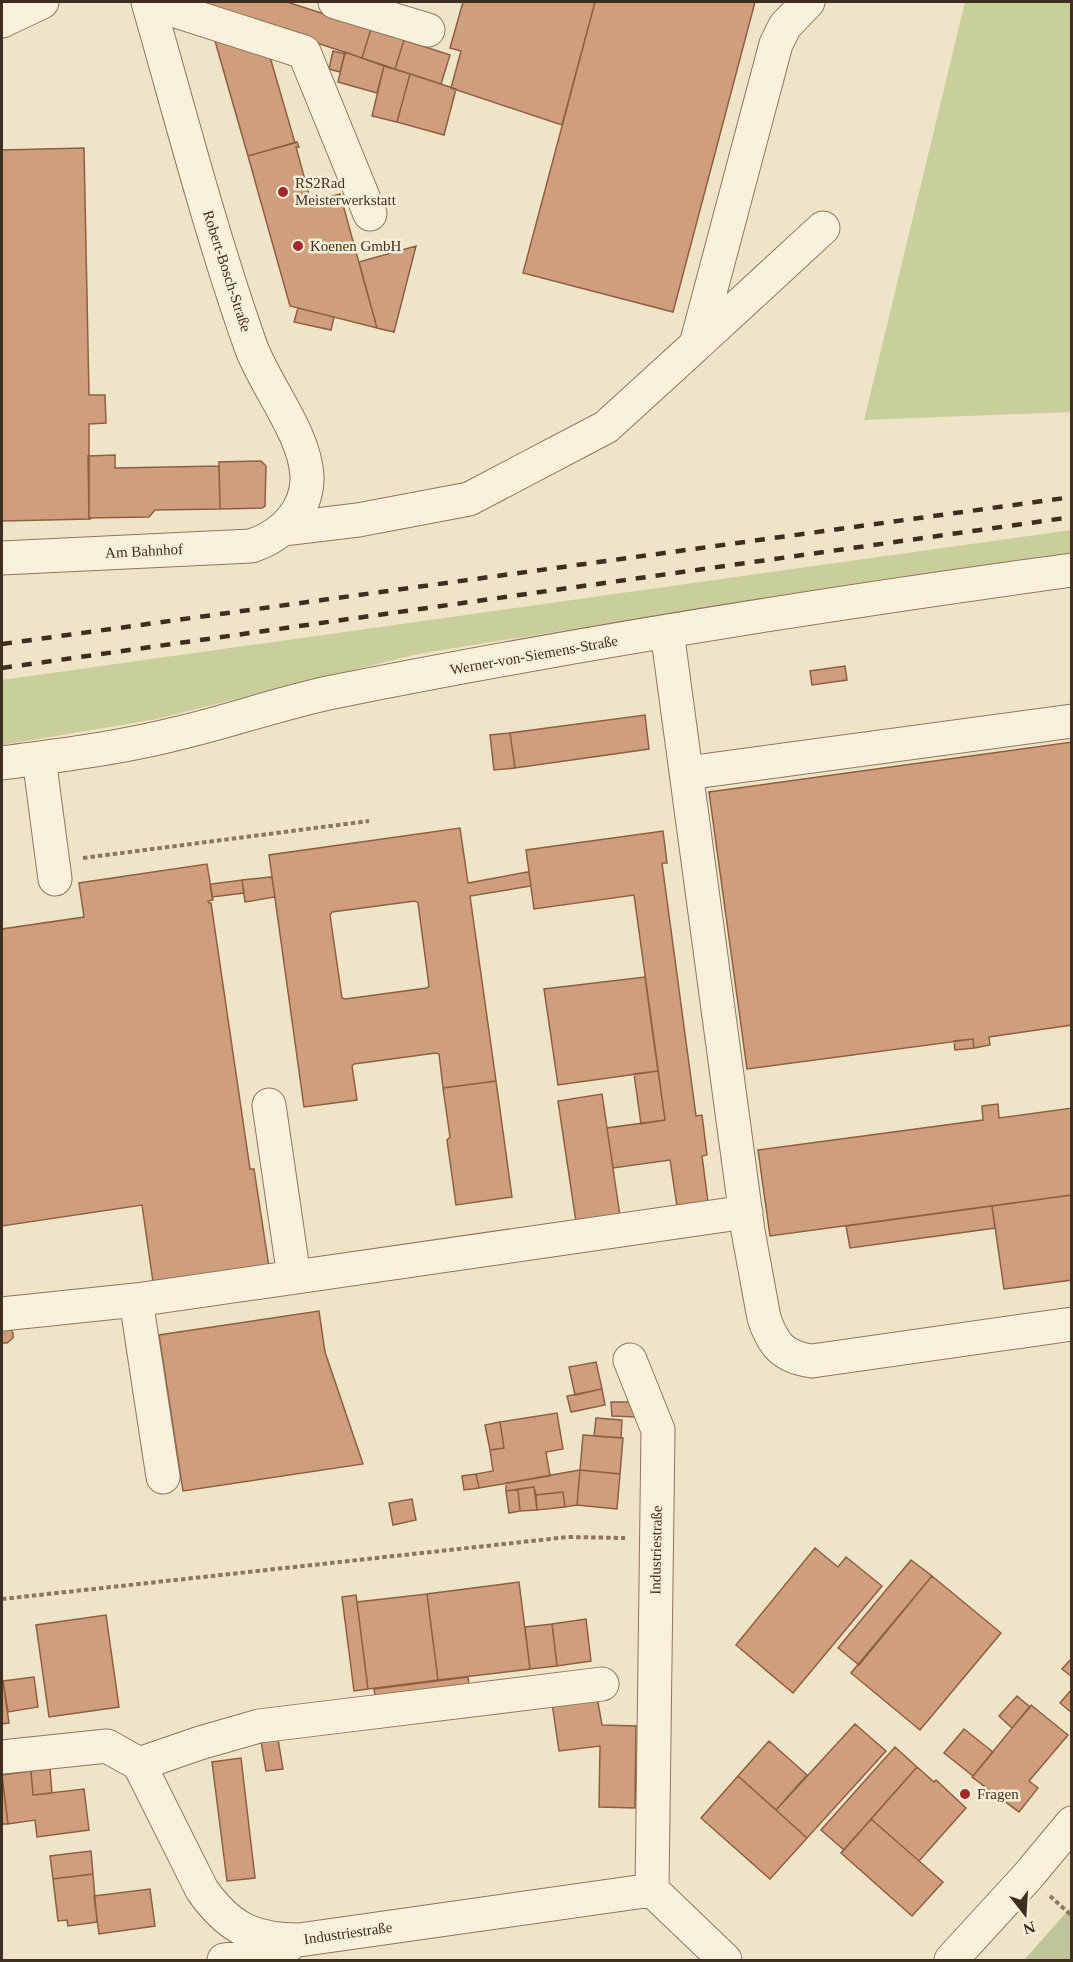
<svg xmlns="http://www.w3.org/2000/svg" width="1073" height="1962" font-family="'Times New Roman',serif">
<rect width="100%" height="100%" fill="#f0e4c8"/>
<path fill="#c9cf9b" d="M965,2H1071V412L864,420Z
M1071,530V557L652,616L418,654L152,720L2,745V680Z"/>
<path fill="#bfc49a" d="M1071,1907V1960H1024Z"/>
<path fill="#cf9f7d" stroke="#8d5f41" stroke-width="1.5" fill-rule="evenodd" d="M208,2H287L371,29L362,58L206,6Z
M463,2H595L562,125L451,88L461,51L450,48Z
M595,2H755L673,312L523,273Z
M371,29L404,40L395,69L362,58Z
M213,34L268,50L295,143L248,156Z
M404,40L450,55L441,84L395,69Z
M333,51L345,54L340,72L329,69Z
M345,52L384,66L377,93L338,82Z
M384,66L410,74L397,122L372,116Z
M410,74L456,89L444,135L397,122Z
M297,142L299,147H296L311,202L340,194L377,328L290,306L248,156Z
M84,148L89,395H105L106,423L89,424V518L91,519L2,521V150Z
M416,246L394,332L377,328L359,262Z
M298,308L334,317L331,330L294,322Z
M115,455V468L219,466L220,509L155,510L149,517L89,518L88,456Z
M261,461L266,466L265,506L262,508L220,509L219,462Z
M845,666L847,680L812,685L810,671Z
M645,715L649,749L515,768L510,733Z
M510,733L515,768L494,770L490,735Z
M1072,742V1025L989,1037L990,1045L974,1048L973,1039L747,1069L709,792Z
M460,828L468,883L527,872L529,873L531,886L470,896L496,1081L443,1088L439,1054L436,1053L354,1064L352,1066L357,1100L304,1107L269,855ZM415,901L418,903L429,986L427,988L345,999L342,998L330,915L332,912Z
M663,831L667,863H662L696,1116L702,1115L707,1155L702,1156L708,1202L677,1206L670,1160L613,1168L607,1128L665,1120L634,895L534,909L526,850Z
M207,864L213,900L208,901L209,903H211L250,1169H254L269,1267L153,1282L142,1205L2,1226V929L84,917L79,883Z
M270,877L272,878L275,897L245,902L242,880Z
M242,880L244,893L212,897L210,885L212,884Z
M645,977L658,1071L558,1085L544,989Z
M973,1039L974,1048L955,1050L954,1041Z
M658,1071L665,1120L641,1124L634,1074Z
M496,1081L512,1197L456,1205L447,1140L450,1137L443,1088Z
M602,1094L620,1216L576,1222L558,1101Z
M998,1104L999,1118L1072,1108V1195L770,1236L758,1150L983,1120L982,1106Z
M1072,1195V1280L1004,1289L992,1206Z
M992,1206L995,1228L850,1248L846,1226Z
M319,1311L325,1352L363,1464L183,1491L159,1335Z
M2,1327L11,1329L13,1333V1338L7,1343H2Z
M596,1362L602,1389L575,1395L569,1367Z
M602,1389L605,1405L571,1412L567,1396Z
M611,1402H633L636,1417L612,1416Z
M557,1413L563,1449L546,1452L550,1476L479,1488L476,1474L493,1471L490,1450L504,1448L500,1422Z
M596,1418L622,1420L621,1438L594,1436Z
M500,1422L504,1448L490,1450L485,1425Z
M583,1435L623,1438L620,1474L580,1470Z
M580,1470L577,1505L565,1507L563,1492L536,1495L534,1487L506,1491V1483Z
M580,1470L620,1474L617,1509L577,1505Z
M476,1474L479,1488L464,1490L462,1476Z
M534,1487L537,1510L520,1511L518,1489Z
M518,1489L520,1511L509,1513L506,1491Z
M563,1492L565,1507L537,1510L536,1495Z
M412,1499L416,1520L393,1525L389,1503Z
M815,1548L838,1567L846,1557L882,1586L793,1693L736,1645Z
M911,1560L932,1576L859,1665L838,1648Z
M932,1576L1001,1633L920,1730L851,1673Z
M519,1582L530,1669L438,1680L427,1594Z
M427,1594L438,1680L368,1689L357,1602Z
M356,1595L368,1689L354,1691L342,1597Z
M106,1615L119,1707L49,1717L36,1625Z
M586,1619L591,1661L557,1666L552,1624Z
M552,1624L557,1666L530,1669L525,1627Z
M1072,1658V1677L1062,1669Z
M34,1677L38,1707L8,1712L3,1681Z
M468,1677L470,1691L376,1702L374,1689Z
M3,1681L9,1723L2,1724V1682Z
M1072,1689V1713L1060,1703Z
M1017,1696L1030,1707L1012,1728L999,1716Z
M597,1697L602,1725L636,1726L635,1808L599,1807L600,1746L559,1751L552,1703Z
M1031,1705L1068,1735L1029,1781L1038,1788L1019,1812L972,1777Z
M855,1724L886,1751L807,1838L776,1810Z
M964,1729L993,1752L973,1776L944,1753Z
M278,1739L283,1769L266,1771L261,1741Z
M769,1741L807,1775L776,1810L738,1776Z
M895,1747L917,1767L844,1850L821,1830Z
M241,1758L255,1878L227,1881L212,1762Z
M917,1767L934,1782L936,1780L966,1808L919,1861L871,1819Z
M50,1769L52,1793L33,1795L31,1771Z
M31,1771L33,1795L84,1789L89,1830L37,1837L35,1820L8,1824L2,1775Z
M2,1775L8,1824H2Z
M738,1776L807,1838L770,1879L701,1818Z
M871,1819L943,1882L912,1916L841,1853Z
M91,1851L93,1874L53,1879L50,1856Z
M93,1874L97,1922L68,1926L67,1920L58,1921L53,1879Z
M150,1889L155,1926L99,1934L94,1896Z"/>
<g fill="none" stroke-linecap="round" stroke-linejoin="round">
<g stroke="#8d765c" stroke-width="35">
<path id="minor" d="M148,2L304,52L370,214
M335,2L428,30
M2,21L42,2
M696,345L823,228
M283,529L358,520L469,499L606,427L696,345L776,44L785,26L808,2
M2,558L251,546C282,536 308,511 307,476C305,434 266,387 251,347C211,234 181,117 148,2
M667,631L748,1231L764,1318C773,1345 783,1357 812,1361L1072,1324
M39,758L55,879
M2,763C61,755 121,748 179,733C231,721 280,703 333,692C577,643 824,604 1072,570
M687,773L1072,721
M269,1105L294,1277
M136,1300L163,1477
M2,1314L136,1300L746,1212
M630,1360L658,1430L652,1890L725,1960
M2,1757L107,1746L139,1764L200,1743L259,1726L602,1684
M139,1764L202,1890C229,1928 253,1940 299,1940L652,1890
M224,1960L272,1953L289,1945
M951,1960L1028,1876L1072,1823"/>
</g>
<path stroke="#8d765c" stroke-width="4" stroke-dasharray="4.5 3" stroke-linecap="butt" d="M83,858L369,821
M2,1599L568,1537L625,1538
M1050,1896L1072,1916"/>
<use href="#minor" stroke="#faf1dc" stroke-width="33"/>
<path stroke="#3d2e20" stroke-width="4.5" stroke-dasharray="10 10" stroke-linecap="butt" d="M2,644L1072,497
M2,668L1072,517"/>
</g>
<g fill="#9e2a2b" stroke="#f7eed8" stroke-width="2">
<circle cx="283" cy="192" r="6"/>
<circle cx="298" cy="246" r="6"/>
<circle cx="965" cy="1794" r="6"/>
</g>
<g text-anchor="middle" stroke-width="5" stroke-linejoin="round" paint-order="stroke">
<g font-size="15" fill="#3d2e20" stroke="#f7eed8" text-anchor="start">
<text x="295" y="188">RS2Rad<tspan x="295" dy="17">Meisterwerkstatt</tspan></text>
<text x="310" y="251">Koenen GmbH</text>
<text x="977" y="1799">Fragen</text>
</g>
<g font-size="15" fill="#3d2e20" stroke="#f7eed8">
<text transform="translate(227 271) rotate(72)" y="5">Robert-Bosch-Straße</text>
<text transform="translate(144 551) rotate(-3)" y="5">Am Bahnhof</text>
<text transform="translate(534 655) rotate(-10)" y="5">Werner-von-Siemens-Straße</text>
<text transform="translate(656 1550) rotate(-89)" y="5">Industriestraße</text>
<text transform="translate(348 1933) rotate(-8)" y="5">Industriestraße</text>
</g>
</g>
<rect width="1073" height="1962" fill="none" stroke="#3d2e20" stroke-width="6"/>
<g transform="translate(1025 1914) rotate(163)" stroke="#f7eed8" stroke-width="4.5" paint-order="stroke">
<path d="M0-4.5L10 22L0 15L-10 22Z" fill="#3d2e20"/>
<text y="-9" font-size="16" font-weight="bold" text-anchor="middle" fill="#3d2e20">N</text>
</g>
</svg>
